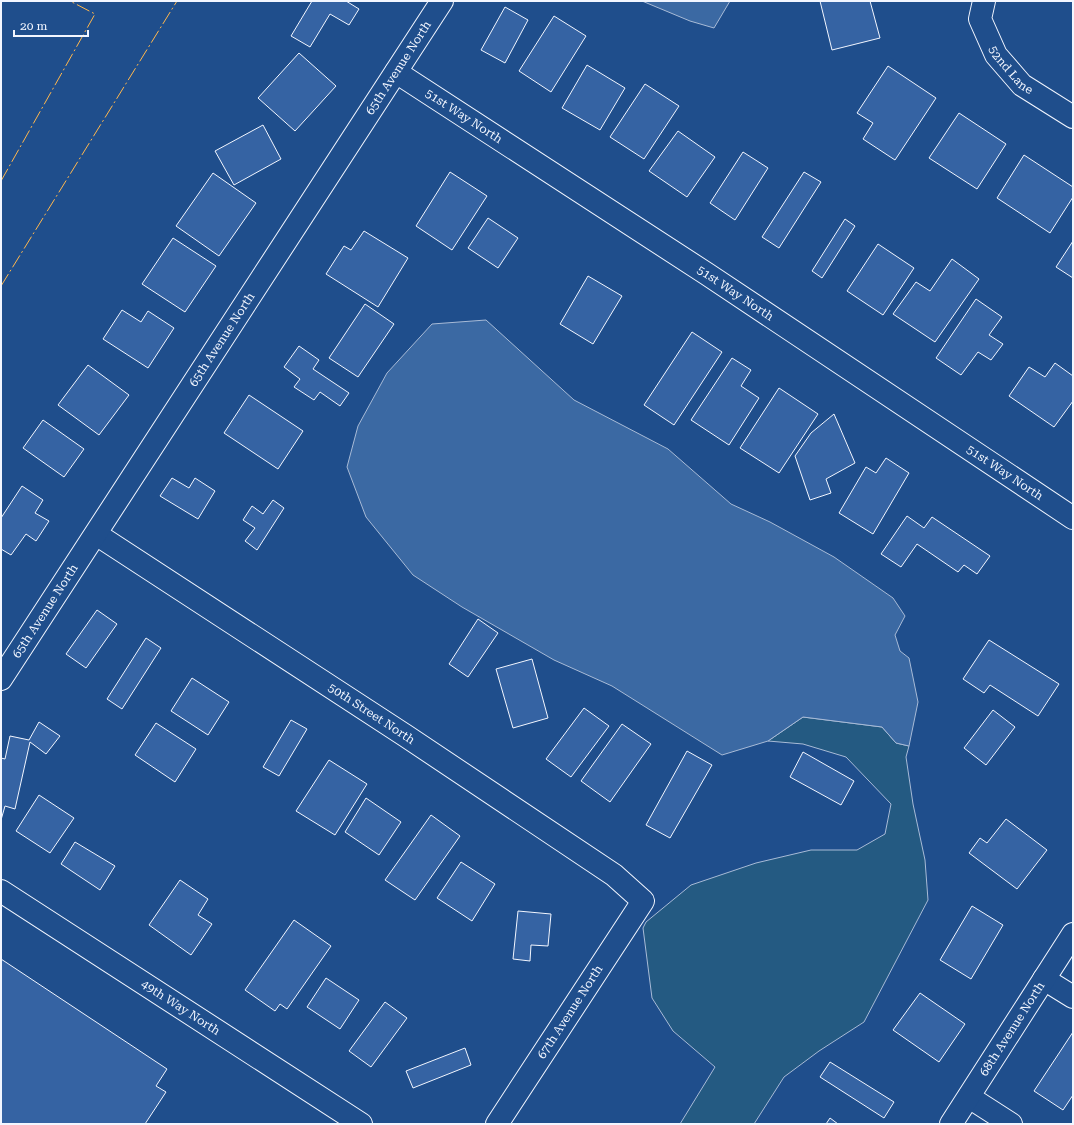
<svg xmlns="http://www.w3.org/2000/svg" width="1074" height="1125" font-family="'Roboto Serif',serif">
<rect width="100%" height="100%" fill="#1f4e8c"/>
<path fill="#245a82" stroke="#a8bbd7" d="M803,717L882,727L896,743L909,746L906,757L913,804L925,860L928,900L864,1022L819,1051L784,1077L754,1124H680L715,1067L673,1031L652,998L643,928L646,922L691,885L756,863L811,850H857L885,834L891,804L846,757L803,744L768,741Z"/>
<path fill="#3b69a3" stroke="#a8bbd7" d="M642,1H730L714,28L690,21Z
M486,320L574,400L668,449L731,504L770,522L834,557L893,598L905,616L895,635L900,651L909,658L918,702L909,746L896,743L882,727L803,717L768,741L722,755L612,686L554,660L462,607L413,575L366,517L347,467L358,426L387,373L432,324Z"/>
<path fill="#3563a3" stroke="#f2f6ff" d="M312,1H346L359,9L349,25L330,14L310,47L291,36Z
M820,1H870L880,38L832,50Z
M505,7L528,20L505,63L481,50Z
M554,16L586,36L551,92L519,71Z
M299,53L336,86L295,131L258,98Z
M587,65L625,88L600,130L562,108Z
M888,66L936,98L895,160L863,139L873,123L857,113Z
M645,84L679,106L644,159L610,137Z
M959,113L1006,144L977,189L929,158Z
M263,125L281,159L234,185L215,151Z
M678,131L715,157L687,197L649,171Z
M743,152L768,168L735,220L710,203Z
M1024,155L1073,187V197L1050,233L997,198Z
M450,172L487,196L452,250L416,226Z
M804,172L821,182L779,248L762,237Z
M213,173L256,203L219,256L176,226Z
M488,218L518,238L498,268L468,248Z
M845,219L855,226L822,278L812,271Z
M364,231L408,258L378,307L326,274L344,246L351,250Z
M173,238L216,266L185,312L142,284Z
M1073,241V278L1056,267Z
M878,244L914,268L883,315L847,291Z
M952,259L979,279L935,342L893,314L916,282L930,291Z
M588,276L622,296L593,344L560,324Z
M976,299L1002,317L989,335L1003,344L991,360L978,352L961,375L936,358Z
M365,304L394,324L358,377L329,358Z
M122,310L141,322L148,311L174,328L148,368L103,339Z
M692,332L722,352L674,425L644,405Z
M299,346L319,360L313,369L349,393L340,406L320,392L314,400L294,387L300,379L284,367Z
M732,358L751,370L741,386L759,398L729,445L691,420Z
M1055,363L1073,376V401L1054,427L1009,396L1029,367L1045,377Z
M88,365L129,395L99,435L58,405Z
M779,388L818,414L779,473L740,448Z
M249,395L303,431L278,469L224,433Z
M834,414L855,463L826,479L831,493L810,500L795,456L811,433Z
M43,420L84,449L64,477L23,448Z
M886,458L909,473L873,534L839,513L866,467L876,473Z
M172,478L189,488L195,478L215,491L198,519L160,496Z
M22,486L43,500L35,513L49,521L36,541L26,534L11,555L1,549V518Z
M273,500L284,508L257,550L245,541L255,528L243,520L252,506L263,514Z
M907,516L924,528L932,517L990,556L977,574L964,565L958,572L917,544L901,567L881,554Z
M97,610L117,624L86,668L66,654Z
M478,619L498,633L468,677L449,664Z
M146,638L161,648L122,709L107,699Z
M989,640L1059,684L1038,716L990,685L984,693L963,679Z
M532,659L548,718L513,728L496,669Z
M192,678L229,702L208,735L171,711Z
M584,708L609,726L571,777L546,759Z
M993,710L1015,727L986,765L964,748Z
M291,720L307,729L279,776L263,767Z
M39,722L60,736L46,754L30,742L15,809L5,806L1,820V758L5,759L10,736L29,740Z
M156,723L196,749L175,782L135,755Z
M622,724L651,744L610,802L581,781Z
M687,751L712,765L670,838L646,825Z
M803,752L854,781L841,805L790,777Z
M329,760L367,784L335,835L296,811Z
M39,795L74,818L50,853L16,831Z
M366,798L401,822L379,855L345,832Z
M431,815L460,836L415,900L385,880Z
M1006,819L1047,850L1017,889L969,853L980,838L987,843Z
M75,842L115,866L100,890L61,864Z
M461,862L495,884L472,921L437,898Z
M180,880L208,899L198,915L212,924L191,955L149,925Z
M972,906L1003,925L971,979L940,960Z
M518,911L551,914L548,946L531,945L530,961L513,959Z
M294,920L331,946L287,1009L280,1004L275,1011L245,990Z
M1,959L167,1069L156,1086L166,1092L145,1124H1Z
M326,978L359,1000L340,1029L307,1007Z
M920,993L965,1024L939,1062L893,1030Z
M385,1002L407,1018L371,1067L349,1051Z
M1073,1032V1095L1063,1110L1034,1091Z
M465,1048L471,1065L413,1088L406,1071Z
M830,1062L894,1102L884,1118L820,1077Z
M830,1118L838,1124H826Z"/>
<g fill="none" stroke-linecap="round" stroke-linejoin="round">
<g stroke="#f2f6ff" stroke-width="24">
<g id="minor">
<path id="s1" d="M984,1L980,19L996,55L1022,85L1073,117"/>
<path id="s2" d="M396,72L707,274L1073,518"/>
<path id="s3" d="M96,534L406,736L614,875L643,901L497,1124"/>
<path id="s4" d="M1,679L442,1"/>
<path id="s5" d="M1,891L361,1124"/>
<path d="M1044,979L1073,997"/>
<path d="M969,1097L1011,1124"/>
<path id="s6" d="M951,1124L1073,934"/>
</g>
</g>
<use href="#minor" stroke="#1f4e8c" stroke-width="22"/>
<path stroke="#ffb74d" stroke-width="1" stroke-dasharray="14 3 2 3" stroke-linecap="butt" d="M1,181L95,14L70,1
M1,286L177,1"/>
</g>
<g text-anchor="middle" stroke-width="3" stroke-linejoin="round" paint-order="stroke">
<g font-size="12" fill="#f2f6ff" stroke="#1f4e8c">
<text dy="4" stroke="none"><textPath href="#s4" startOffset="729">65th Avenue North</textPath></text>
<text dy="4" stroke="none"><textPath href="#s1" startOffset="79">52nd Lane</textPath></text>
<text dy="4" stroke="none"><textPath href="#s2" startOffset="81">51st Way North</textPath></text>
<text dy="4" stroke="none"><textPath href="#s2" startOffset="405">51st Way North</textPath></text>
<text dy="4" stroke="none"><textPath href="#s4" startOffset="405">65th Avenue North</textPath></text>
<text dy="4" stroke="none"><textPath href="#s2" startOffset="729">51st Way North</textPath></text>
<text dy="4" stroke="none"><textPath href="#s4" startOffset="81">65th Avenue North</textPath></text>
<text dy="4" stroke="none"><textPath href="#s3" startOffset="329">50th Street North</textPath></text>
<text dy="4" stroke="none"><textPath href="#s5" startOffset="214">49th Way North</textPath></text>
<text transform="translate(570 1012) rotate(-57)" y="4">67th Avenue North</text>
<text dy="4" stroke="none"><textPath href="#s6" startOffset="113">68th Avenue North</textPath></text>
</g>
</g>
<rect width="1074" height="1125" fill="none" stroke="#f2f6ff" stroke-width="4"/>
<path d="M14 30v6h74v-6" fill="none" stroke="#f2f6ff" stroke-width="2"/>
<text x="20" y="30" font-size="12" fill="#f2f6ff" stroke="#1f4e8c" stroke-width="3" paint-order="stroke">20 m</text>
</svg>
